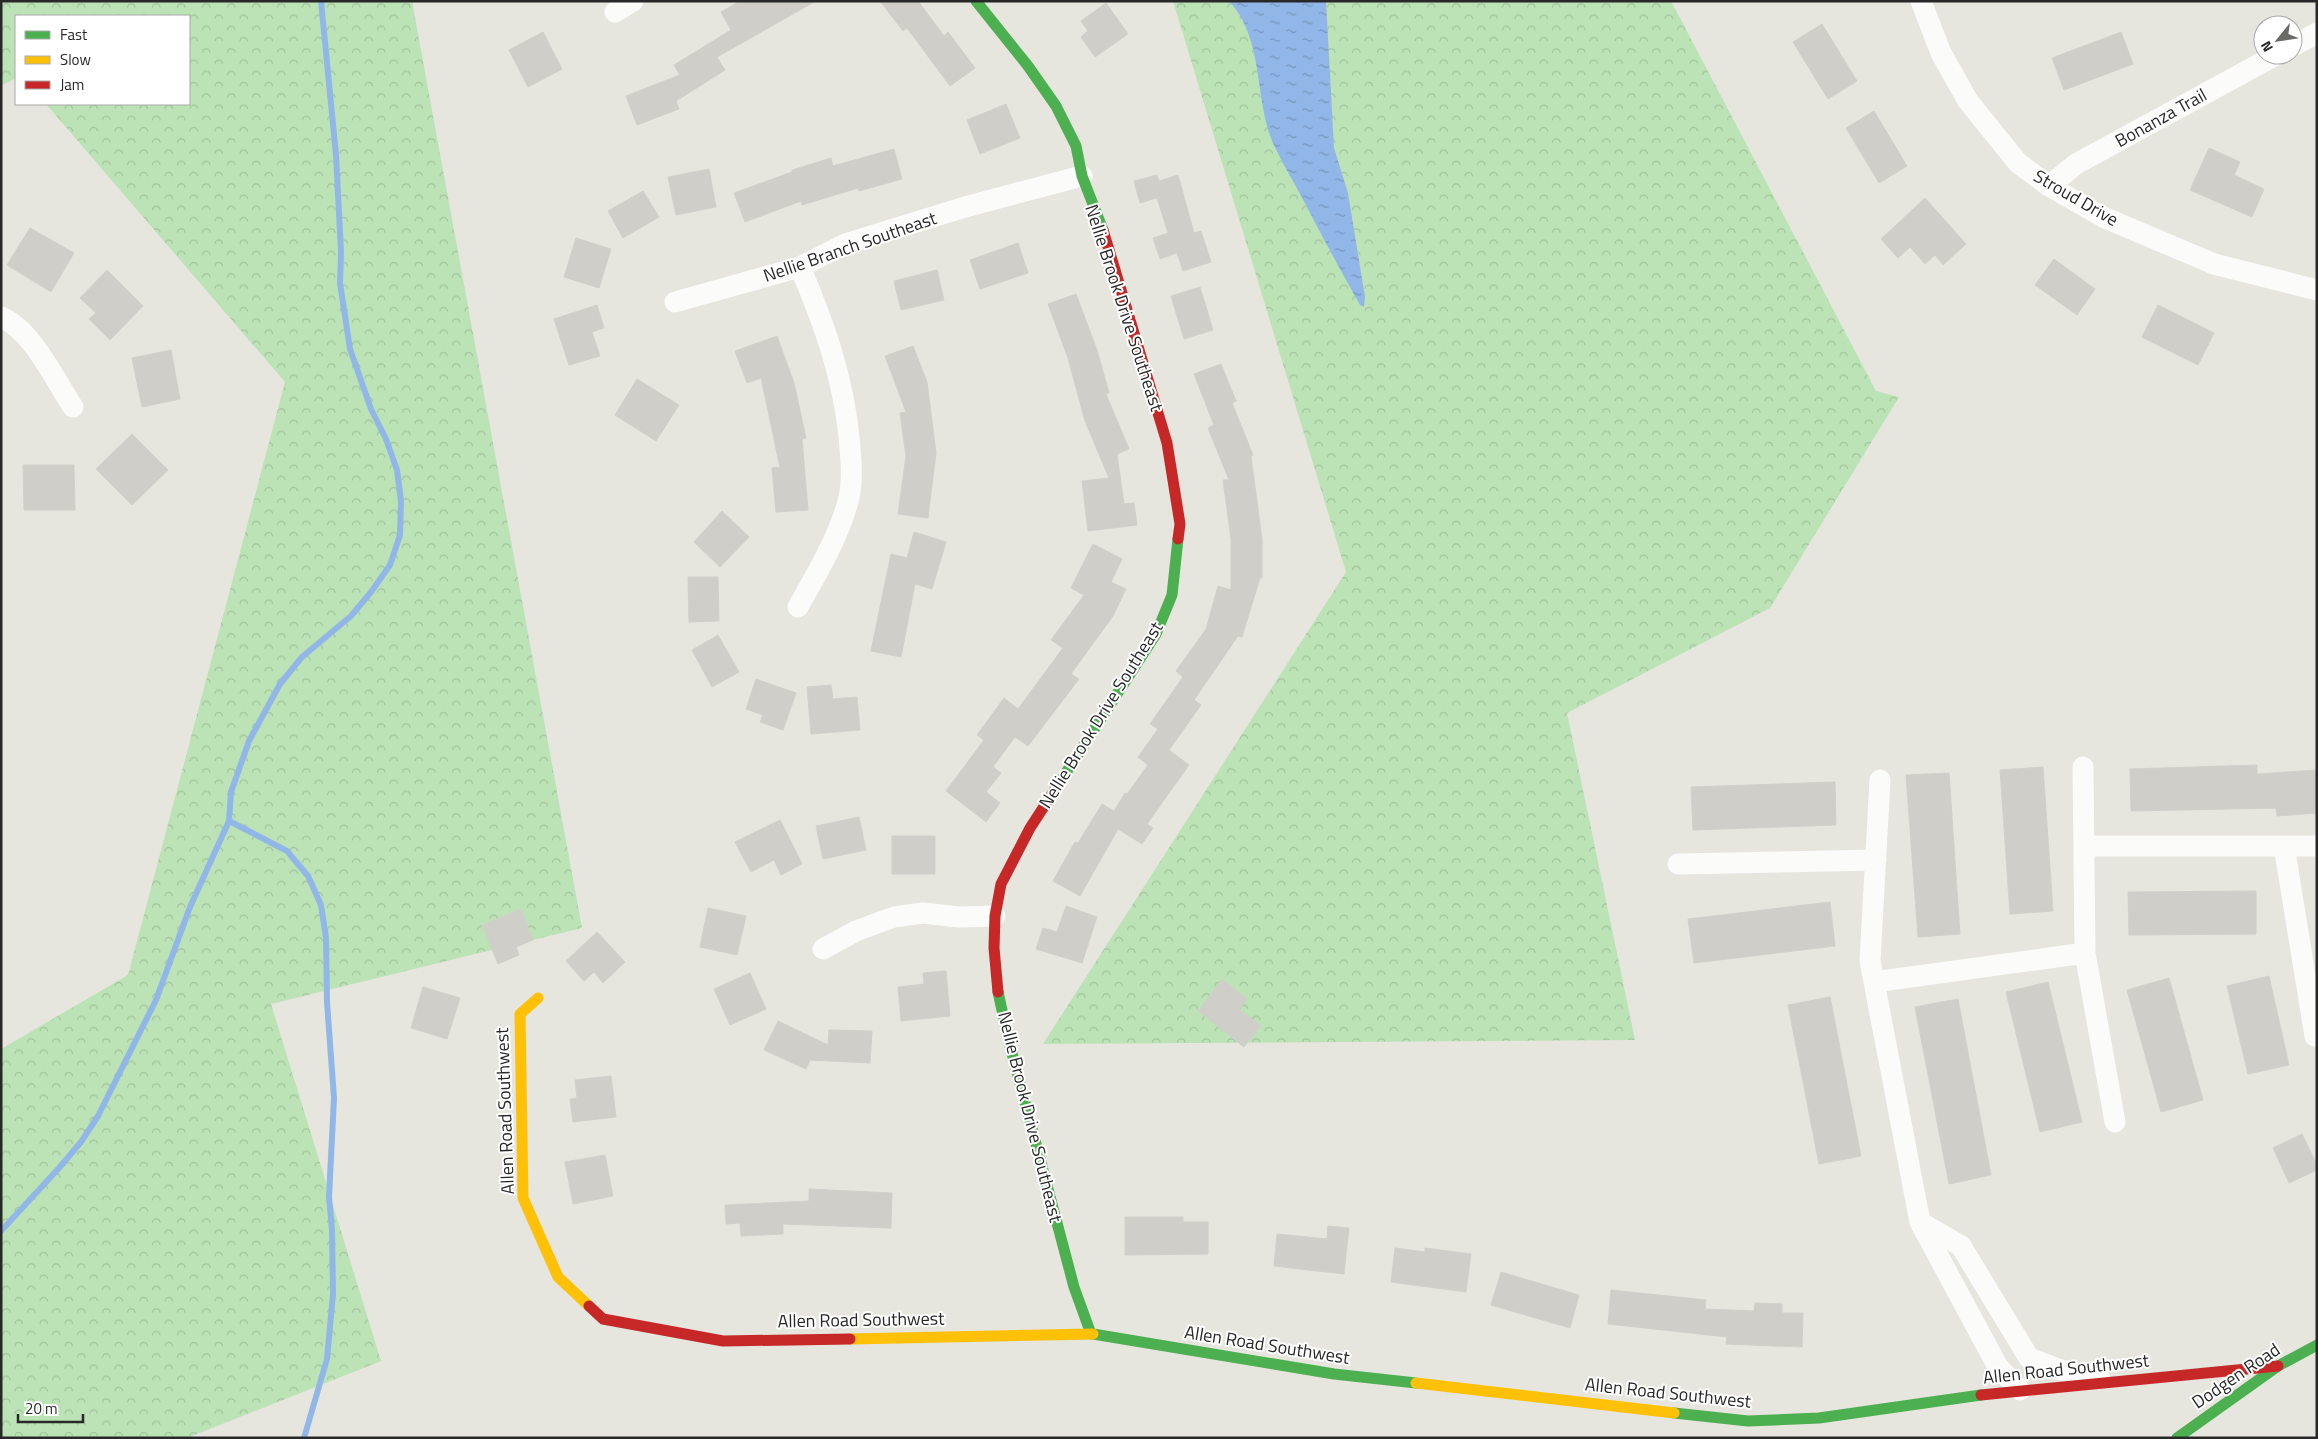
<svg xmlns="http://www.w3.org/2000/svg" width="2318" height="1439" font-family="'Titillium Web',sans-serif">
<defs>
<pattern id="forest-crowns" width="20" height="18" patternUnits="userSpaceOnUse" patternTransform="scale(1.25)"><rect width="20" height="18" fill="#bce3b6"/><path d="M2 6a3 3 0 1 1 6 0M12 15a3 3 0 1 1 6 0" fill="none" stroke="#a2c39c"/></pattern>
<pattern id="water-ripples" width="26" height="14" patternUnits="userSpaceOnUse" patternTransform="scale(1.25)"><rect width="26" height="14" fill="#91b7e8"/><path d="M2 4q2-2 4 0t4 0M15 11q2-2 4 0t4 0" fill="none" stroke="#7695bc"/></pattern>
</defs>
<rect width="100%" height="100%" fill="#e6e5de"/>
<path fill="url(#forest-crowns)" d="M1,1H412L582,928L271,1004L381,1361L187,1438H1V1049L128,975L285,382L46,104H189V16H16V78L1,86Z
M1173,1H1671L1876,391L1899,397L1770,608L1567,713L1635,1040L1043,1044L1346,572Z"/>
<path fill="url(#water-ripples)" d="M1229,1H1326L1334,148L1348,193L1365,297L1364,307L1360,305C1339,268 1320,232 1300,194C1291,177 1280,159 1272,141C1254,95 1264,39 1229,1Z"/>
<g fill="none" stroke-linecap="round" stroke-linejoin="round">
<path stroke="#91b7e8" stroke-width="6" d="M229,821L287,851L308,876L321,905L326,938L327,1002L334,1098L329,1197L332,1230L333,1294L327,1359L304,1438
M1,1231L59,1168L81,1142L98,1116L156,1000L190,907L229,821L231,792L249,741L280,684L302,657L351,616L371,592L390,565L400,535L401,501L397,470L386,439L371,409L350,349L340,283L341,251L336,155L321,1"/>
</g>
<path fill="#cfcec8" stroke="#d1d0ca" d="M740,1H816L717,57L725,70L676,101L679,109L637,125L626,96L680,75L674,65L731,30L721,12Z
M880,1H918L944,36L948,32L975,68L950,86L907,28L903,31Z
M1106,3L1128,34L1095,57L1081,37L1088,31L1081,21Z
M1822,24L1857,81L1828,99L1793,42Z
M543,32L562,69L528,87L509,50Z
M2121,32L2133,64L2064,90L2052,58Z
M1006,104L1020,138L980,154L967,120Z
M1874,111L1907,166L1879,183L1846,128Z
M2209,148L2240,162L2234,175L2264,189L2252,217L2190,190Z
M894,149L902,179L859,191L858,188L802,205L801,201L745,222L734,193L792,172V170L831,158L833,166Z
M709,169L716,207L676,215L668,177Z
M1157,175L1159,181L1178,175L1194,233L1201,231L1211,262L1183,271L1177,253L1160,259L1153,238L1168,233L1157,198L1140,203L1134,181Z
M643,191L659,217L623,238L608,211Z
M1925,198L1966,244L1943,265L1935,255L1925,264L1910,247L1898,258L1881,239Z
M30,228L74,253L51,292L7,265Z
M576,238L611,249L599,288L564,277Z
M1018,243L1028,273L980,289L970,260Z
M2054,259L2095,289L2077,315L2035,285Z
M107,270L143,306L110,340L89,319L96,313L80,298Z
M937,270L944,300L901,310L894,281Z
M1200,287L1213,330L1184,339L1171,296Z
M1076,294L1097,350L1109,393L1106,394L1129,449L1117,454L1124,504L1134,503L1137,525L1088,531L1082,481L1109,478L1085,421L1068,358L1048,304Z
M597,305L604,328L592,332L600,356L569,365L554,319Z
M2158,305L2214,333L2198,365L2142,337Z
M777,336L794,383L806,438L802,439L808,510L776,512L772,468L780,467L761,378L747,383L735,351Z
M913,346L927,382L936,453L928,518L898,514L906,456L900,413L906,412L885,356Z
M171,350L180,399L142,407L132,358Z
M1221,364L1236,401L1232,403L1253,455L1251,456L1262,539V578H1260L1242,637L1238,636L1194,700L1201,705L1169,750L1189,765L1147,824L1153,828L1142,844L1118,829L1080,896L1053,881L1075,842L1078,843L1102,804L1114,811L1125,793L1127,794L1148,765L1138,757L1158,729L1150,724L1183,677L1176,671L1206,629L1218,586L1231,590V539L1223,480H1229L1208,428L1214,425L1194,374Z
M637,379L679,405L656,441L615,415Z
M132,434L168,470L132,505L96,469Z
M23,465H74L75,510H24Z
M722,511L749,537L720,567L694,542Z
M914,532L946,542L932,589L915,584L901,657L871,651L891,554L907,558Z
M1093,544L1122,559L1111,582L1126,589L1113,616L1071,674L1079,679L1028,746L1015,737L993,767L1001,773L986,792L1000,803L986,822L946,791L984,740L977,735L1004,698L1018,709L1063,648L1051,640L1084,595L1071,588Z
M688,577H718L719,621L689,622Z
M718,635L739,672L712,687L692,650Z
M756,679L796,693L783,730L760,722L763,715L746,709Z
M831,685L833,699L857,697L860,730L811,734L807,687Z
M2257,765V774L2317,770V813L2277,816L2276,808L2131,811L2130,769Z
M2043,767L2053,911L2010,914L2000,770Z
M1949,773L1960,934L1918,937L1906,775Z
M1835,782L1836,825L1693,830L1691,787Z
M859,817L866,850L823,859L816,826Z
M780,820L802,864L781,875L774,860L751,872L735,842Z
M892,836H935V874H892Z
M2256,891V934L2129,935L2128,892Z
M1830,902L1835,946L1694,963L1688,919Z
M1066,906L1097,917L1082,963L1036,949L1043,928L1057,932Z
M708,908L746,916L737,955L700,947Z
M521,909L533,940L516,947L519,955L498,964L482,925Z
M597,932L625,962L603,983L594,972L584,981L566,961Z
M946,971L950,1016L901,1021L898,987L924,984L923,973Z
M750,973L766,1009L730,1025L714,989Z
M2269,976L2289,1065L2248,1074L2227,986Z
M2169,978L2203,1100L2161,1112L2127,990Z
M1222,979L1247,999L1239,1009L1261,1026L1244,1047L1198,1011Z
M2048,982L2082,1122L2040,1132L2006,992Z
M423,987L460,998L447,1039L411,1028Z
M1830,997L1861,1156L1819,1164L1788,1005Z
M1958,999L1991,1175L1949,1184L1915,1007Z
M778,1021L828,1045L829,1030L872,1031L870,1063L810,1060L806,1069L764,1050Z
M611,1076L616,1117L573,1122L570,1099L577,1098L575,1080Z
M2302,1134L2317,1165V1170L2289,1183L2273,1148Z
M605,1155L613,1196L573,1204L565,1162Z
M809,1189L892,1193L891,1228L783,1224V1234L741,1236L740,1223L726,1224L725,1205L809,1201Z
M1125,1217H1183V1222H1208V1254L1125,1255Z
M1328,1226L1349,1228L1344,1274L1274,1266L1277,1234L1327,1239Z
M1395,1248L1425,1252V1248L1471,1254L1466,1292L1391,1282Z
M1501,1272L1579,1295L1570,1328L1491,1305Z
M1611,1290L1706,1300L1705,1309L1754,1311L1755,1303L1782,1304V1313H1803L1802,1347L1726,1344L1727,1337L1608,1324Z"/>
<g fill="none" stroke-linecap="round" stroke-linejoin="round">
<path stroke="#fbfbfa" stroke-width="21" d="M1921,1L1941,53L1968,101L2018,163L2049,186L2103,217L2214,264L2317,290
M615,12L633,1
M2293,46L2317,33
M2049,186L2076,164L2276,55
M675,302L800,267L845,244L965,207L1082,176
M1,317C32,330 55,380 73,407
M798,607C817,573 839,537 849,498C853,478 851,457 849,437C843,377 824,323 800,267
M2083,767L2085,953L2115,1122
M1880,780L1870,961L1920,1222L1998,1367L2020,1390
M2084,846H2317
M2284,846L2315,1036
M1678,864L1876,860
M823,949L856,931L894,917L923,913L959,917L995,916
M1874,982L2085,953
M1920,1222L1961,1246L2029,1358L2061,1370L2099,1377"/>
<path stroke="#4caf50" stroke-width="11" d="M976,1L1028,66L1056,106L1076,146L1082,176L1103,230
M1058,785L1156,634L1172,595L1178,539
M998,992L1009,1042L1074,1287L1091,1334
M1093,1334L1334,1374L1416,1383
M1674,1413L1748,1421L1819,1418L1981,1395
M2177,1438L2278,1366L2317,1345"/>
<path stroke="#ffc107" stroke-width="11" d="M538,998L520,1014L523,1198L558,1277L589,1306
M850,1339L1093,1334
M1416,1383L1674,1413"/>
<path stroke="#c62828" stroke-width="11" d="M1103,230L1167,443L1180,524L1178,539
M998,992L994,948L995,916L1001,884L1030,828L1058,785
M589,1306L603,1319L723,1341L850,1339
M1981,1395L2278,1366"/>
</g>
<g text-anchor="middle" stroke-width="4" stroke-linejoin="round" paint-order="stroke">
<g font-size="18" fill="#282828" stroke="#fff">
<text transform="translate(2161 118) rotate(-29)" y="6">Bonanza Trail</text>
<text transform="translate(2076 198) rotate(30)" y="6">Stroud Drive</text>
<text transform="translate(850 247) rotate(-19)" y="6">Nellie Branch Southeast</text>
<text transform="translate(1124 308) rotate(72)" y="6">Nellie Brook Drive Southeast</text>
<text transform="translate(1101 715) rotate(-58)" y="6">Nellie Brook Drive Southeast</text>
<text transform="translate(505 1111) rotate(-92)" y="6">Allen Road Southwest</text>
<text transform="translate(1030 1117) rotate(76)" y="6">Nellie Brook Drive Southeast</text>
<text transform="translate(861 1320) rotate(-1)" y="6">Allen Road Southwest</text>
<text transform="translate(1267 1345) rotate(9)" y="6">Allen Road Southwest</text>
<text transform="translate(2066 1369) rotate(-6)" y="6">Allen Road Southwest</text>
<text transform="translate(2236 1376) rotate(-34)" y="6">Dodgen Road</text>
<text transform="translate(1668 1393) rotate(6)" y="6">Allen Road Southwest</text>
</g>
</g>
<rect width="2318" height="1439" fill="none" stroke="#282828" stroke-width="5"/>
<rect x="15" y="15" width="175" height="90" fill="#ffffff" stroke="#a9a9a9"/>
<rect x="25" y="31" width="25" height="8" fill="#4caf50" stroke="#a9a9a9"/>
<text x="60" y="40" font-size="15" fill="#282828">Fast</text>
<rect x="25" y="56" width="25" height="8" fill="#ffc107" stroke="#a9a9a9"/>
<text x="60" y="65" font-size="15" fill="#282828">Slow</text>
<rect x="25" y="81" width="25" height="8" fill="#c62828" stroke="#a9a9a9"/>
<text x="60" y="90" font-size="15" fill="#282828">Jam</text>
<g transform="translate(2278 40) rotate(240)"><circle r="24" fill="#ffffff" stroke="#a9a9a9"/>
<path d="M0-4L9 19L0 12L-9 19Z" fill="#6a6a68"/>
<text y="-8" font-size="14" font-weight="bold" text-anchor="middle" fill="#282828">N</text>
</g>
<path d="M18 1414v8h65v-8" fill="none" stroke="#282828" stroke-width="2.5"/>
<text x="25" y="1414" font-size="15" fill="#282828" stroke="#ffffff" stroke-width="4" paint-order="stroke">20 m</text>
</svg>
